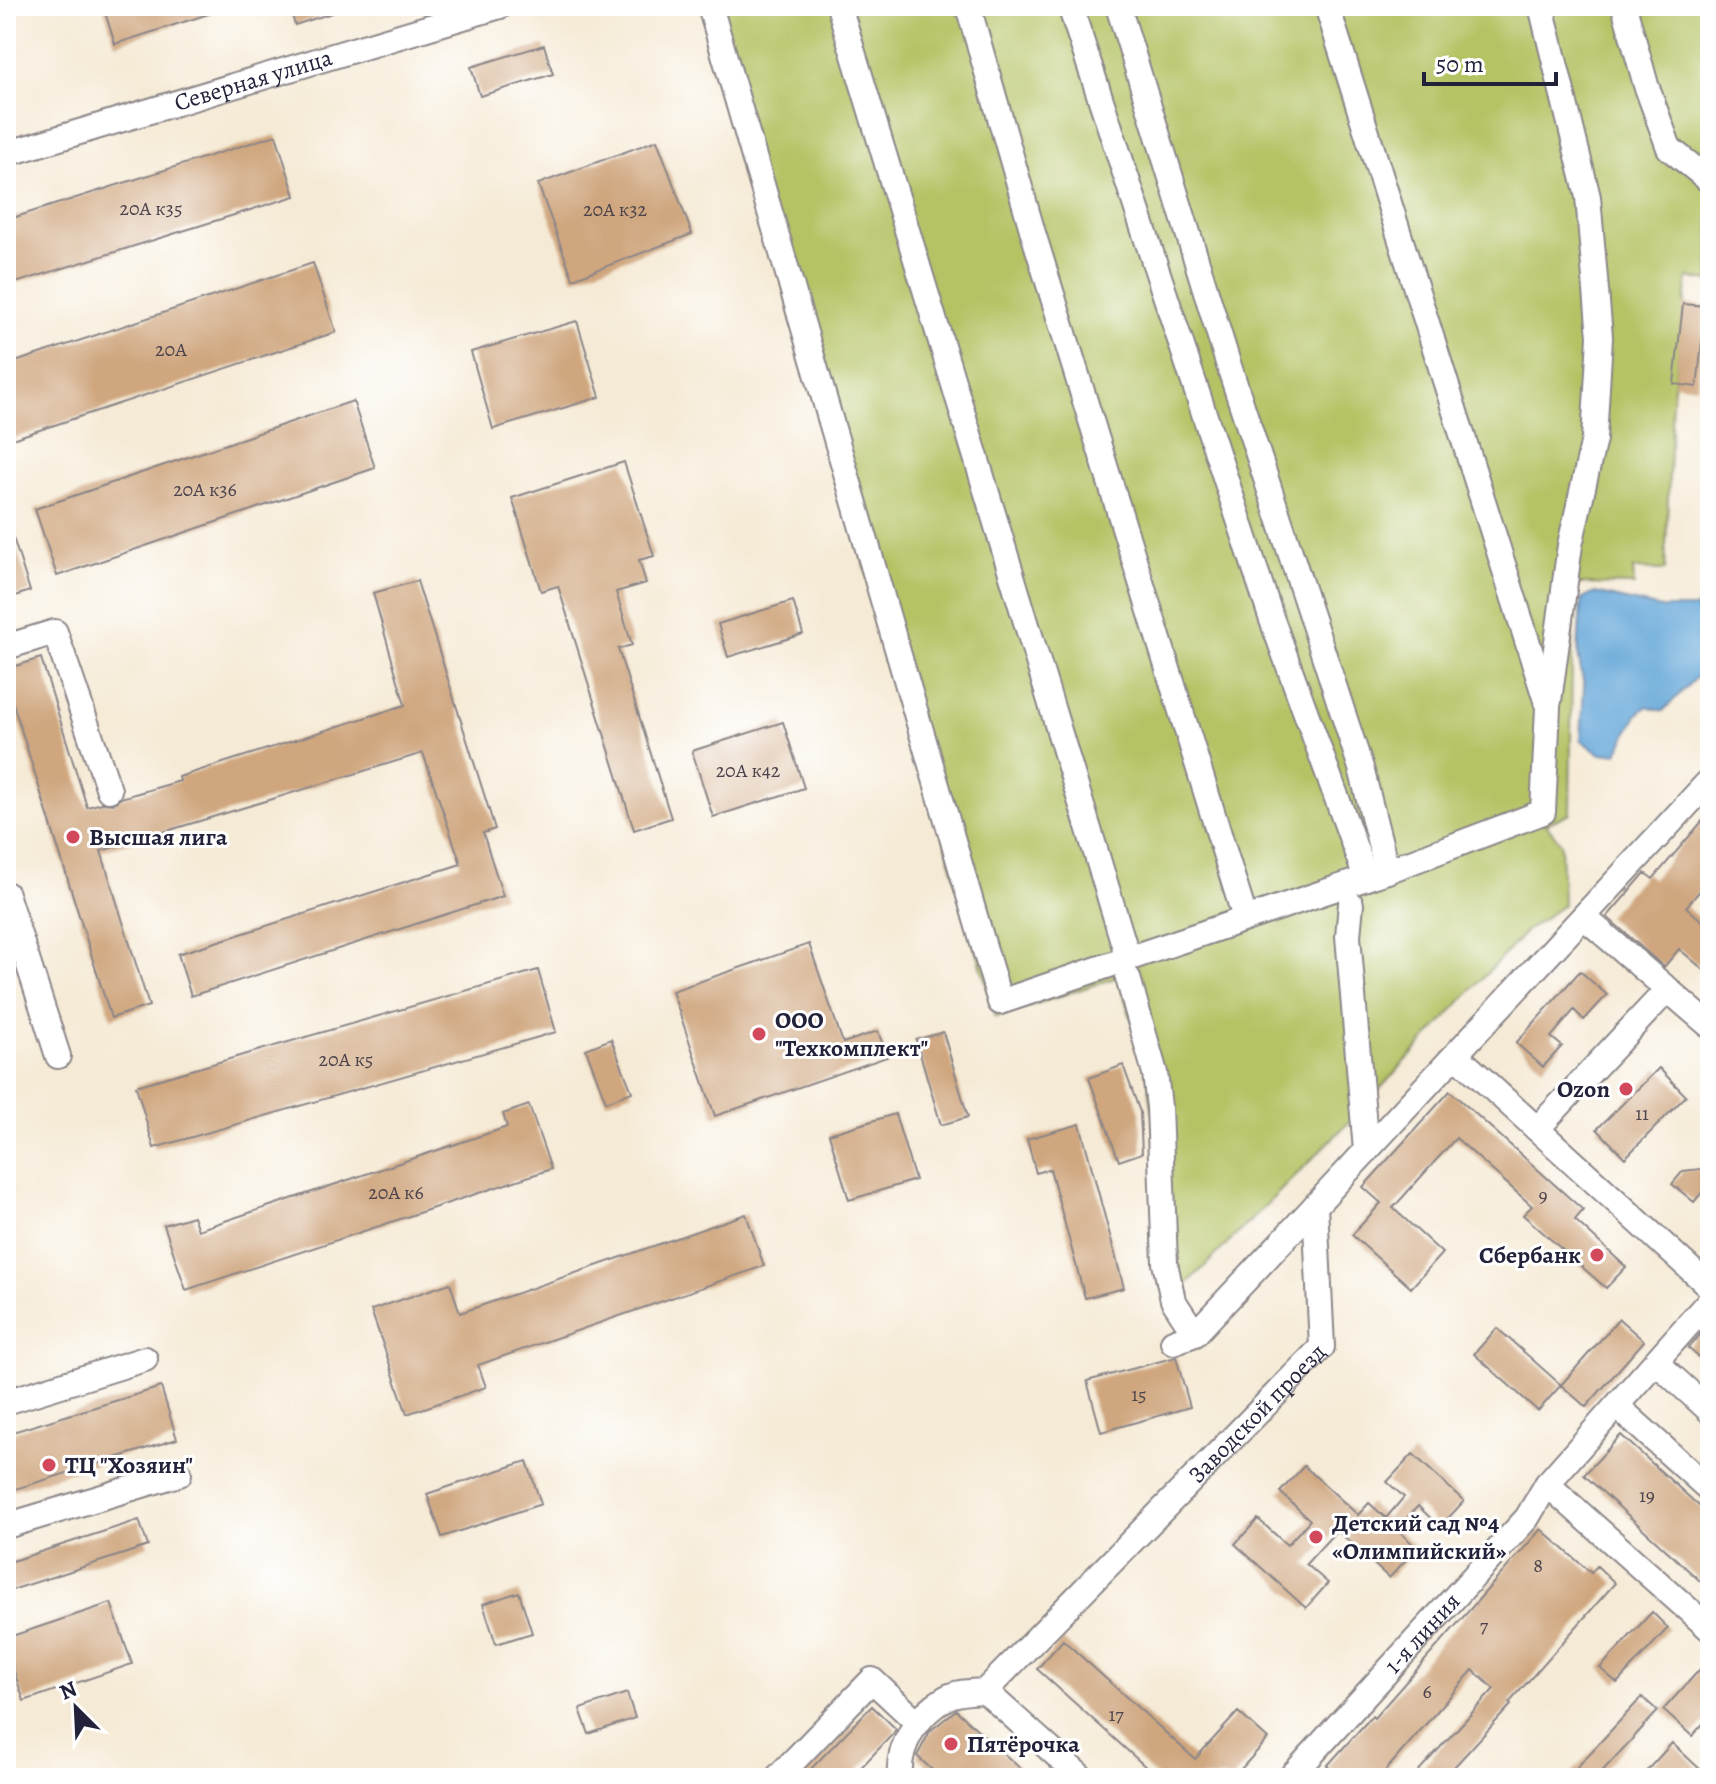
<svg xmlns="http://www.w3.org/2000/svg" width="1716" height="1784" font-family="Alegreya,serif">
<rect width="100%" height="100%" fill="#fff"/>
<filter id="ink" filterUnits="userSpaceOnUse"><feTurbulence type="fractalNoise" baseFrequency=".0125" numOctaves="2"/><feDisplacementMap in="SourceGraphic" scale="16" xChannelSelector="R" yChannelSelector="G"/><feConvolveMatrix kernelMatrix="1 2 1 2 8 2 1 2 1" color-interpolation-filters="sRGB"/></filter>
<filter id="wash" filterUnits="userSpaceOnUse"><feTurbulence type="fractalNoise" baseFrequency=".006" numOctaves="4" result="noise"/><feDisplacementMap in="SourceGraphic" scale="32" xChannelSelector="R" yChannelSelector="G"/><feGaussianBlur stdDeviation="1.8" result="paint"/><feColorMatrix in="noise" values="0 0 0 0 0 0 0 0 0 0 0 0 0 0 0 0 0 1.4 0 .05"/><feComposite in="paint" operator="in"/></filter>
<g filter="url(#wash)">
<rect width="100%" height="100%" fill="#f5ead5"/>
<path fill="#b6c365" stroke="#6c7250" stroke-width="2" d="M702,6H1710V281L1688,278L1672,402L1665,570L1633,569L1634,585L1573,584L1570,813L1546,824L1561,843L1563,905L1526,931L1355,1116L1179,1292L1146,1064L1118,977L996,1017Z"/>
<path fill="#62a5d7" stroke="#426489" stroke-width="2" d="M1595,593L1661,608H1701L1709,616L1699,674L1663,711L1647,706L1637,715L1617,753L1601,754L1581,740L1584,686L1578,655L1581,599Z"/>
<g id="blocks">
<path fill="#cfa67e" d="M103,6H224V9L115,44Z
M289,6H344V9L295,25Z
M544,45L553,74L480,96L471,67Z
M276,135L295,196L6,286V220Z
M657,140L692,234L573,279L538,184Z
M313,263L336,332L6,441V365Z
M1683,304L1706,306L1697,387L1674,384Z
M577,321L600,397L493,429L471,352Z
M353,401L375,468L57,576L35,509Z
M624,462L654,556L639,560L646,583L616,592L632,645L618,649L671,818L634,830L558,586L541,591L512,498Z
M9,525L30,591L6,599V526Z
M417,581L495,829L483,833L503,896L191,996L178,954L461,864L423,753L101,851L149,1006L111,1018L6,681V669L41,658L87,807L102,803L113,804L121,798L180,781L179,777L405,705L373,593Z
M793,601L803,634L728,657L718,624Z
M783,722L804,788L713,817L692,751Z
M1710,812V879L1686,907L1710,928V975L1679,949L1664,967L1607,917L1645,873L1653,879Z
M809,944L843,1043L878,1031L887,1057L715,1116L672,991Z
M538,970L556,1032L154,1148L136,1086Z
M1580,971L1607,995L1584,1020L1574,1010L1551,1037L1562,1046L1543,1067L1516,1043Z
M943,1032L968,1117L941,1125L916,1040Z
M611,1039L632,1092L606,1102L586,1049Z
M1123,1065L1140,1112L1142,1153L1119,1161L1089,1078Z
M1659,1068L1686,1096L1625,1158L1597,1129Z
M1450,1091L1583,1210L1575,1220L1626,1267L1606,1288L1523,1215L1532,1206L1456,1138L1393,1208L1442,1253L1411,1288L1352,1235L1381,1203L1363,1187Z
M529,1105L551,1169L186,1290L164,1225L193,1216L198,1230L507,1127L503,1114Z
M895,1114L915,1180L849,1200L829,1134Z
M1080,1124L1124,1288L1085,1298L1050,1169L1036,1173L1027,1139Z
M1710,1168V1183L1694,1202L1672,1184L1683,1171Z
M746,1214L764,1266L478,1365L486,1387L407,1414L371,1310L450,1283L460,1313Z
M1619,1319L1644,1341L1586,1407L1561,1385Z
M1710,1323V1367L1688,1348Z
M1497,1328L1561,1385L1538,1411L1474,1354Z
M1176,1357L1190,1407L1101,1432L1087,1381Z
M161,1387L177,1439L6,1492V1434Z
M1621,1435L1710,1516V1590L1584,1475Z
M1413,1454L1464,1501L1440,1527L1418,1506L1397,1529L1417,1548L1389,1578L1337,1530L1306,1564L1328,1583L1306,1608L1235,1544L1258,1519L1287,1545L1310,1520L1280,1492L1304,1466L1358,1515L1369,1503L1386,1518L1404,1497L1387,1482Z
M527,1461L541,1504L442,1537L427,1494Z
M139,1520L148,1546L12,1590L6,1563Z
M1541,1529L1591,1573L1597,1566L1615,1583L1509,1703L1511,1705L1444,1778H1412L1494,1689L1473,1670L1379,1778H1341L1327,1766L1372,1716L1374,1718Z
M519,1592L532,1633L496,1644L483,1604Z
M111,1603L132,1664L24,1701L6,1647V1638Z
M1652,1612L1668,1628L1617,1683L1600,1668Z
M1063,1640L1195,1759L1238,1712L1268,1739L1233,1778H1158L1037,1669Z
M1702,1667L1710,1674V1716L1692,1736L1663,1710Z
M627,1693L635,1718L589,1734L580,1709Z
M1642,1697L1658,1711L1596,1778H1567Z
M872,1706L896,1729L893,1734L851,1778H802Z
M956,1710L993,1744L1031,1778H941L917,1756L930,1731Z
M1672,1743L1702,1771L1695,1778H1640Z"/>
</g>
</g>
<g filter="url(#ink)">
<use href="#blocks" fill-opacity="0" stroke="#8c8688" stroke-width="2"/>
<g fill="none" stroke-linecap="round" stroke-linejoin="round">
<g stroke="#8c8688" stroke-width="28">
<g id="minor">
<path d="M710,6L1000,1002L1387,871L1543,812L1548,707L1327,6"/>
<path d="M839,6L1128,958"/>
<path d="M968,6L1033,233L1245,918"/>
<path d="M1070,6L1272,620L1366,878"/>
<path d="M1118,6L1228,363L1361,768L1387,871"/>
<path d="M1541,6L1588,197L1600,337L1594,439L1570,545L1549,701"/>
<path d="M1624,6L1646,85L1669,148L1710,181"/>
<path id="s1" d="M6,154L500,6"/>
<path d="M6,647L55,632L109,790"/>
<path d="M6,894L58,1056"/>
<path d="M1351,904L1348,936L1366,1151"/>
<path d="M1584,917L1710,1026"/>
<path d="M1128,978L1155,1073L1159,1107L1165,1263L1173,1300L1195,1334"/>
<path d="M1456,1055L1710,1287"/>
<path d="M1537,1129L1668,989"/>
<path d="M1173,1342L1195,1334L1315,1206"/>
<path d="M1656,1362L1710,1411"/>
<path d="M6,1402L145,1359"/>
<path d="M1618,1407L1710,1490"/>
<path d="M1547,1484L1710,1629"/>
<path d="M6,1526L179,1474"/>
<path d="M985,1691L1082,1778"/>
<path d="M777,1778L872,1680L918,1723"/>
<path id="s2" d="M900,1778C897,1745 918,1714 946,1698C958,1691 972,1692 985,1691L1322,1347L1315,1206L1710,780"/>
<path id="s3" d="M1290,1778L1527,1518L1547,1484L1710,1300"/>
</g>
</g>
<use href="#minor" stroke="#fff" stroke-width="24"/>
</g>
</g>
<g fill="#d1495b" stroke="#fff" stroke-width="3">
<circle cx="73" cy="837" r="8"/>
<circle cx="759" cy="1034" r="8"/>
<circle cx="1626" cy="1089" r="8"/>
<circle cx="1597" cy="1255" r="8"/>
<circle cx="49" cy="1465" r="8"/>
<circle cx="1316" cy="1537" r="8"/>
<circle cx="951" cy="1744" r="8"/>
</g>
<g text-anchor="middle" stroke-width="6" stroke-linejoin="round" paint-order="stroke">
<g font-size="20" fill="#4d434c">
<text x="151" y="215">20А к35</text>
<text x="615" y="216">20А к32</text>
<text x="171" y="356">20А</text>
<text x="205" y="496">20А к36</text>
<text x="748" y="777">20А к42</text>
<text x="346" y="1066">20А к5</text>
<text x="1642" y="1120">11</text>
<text x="396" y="1199">20А к6</text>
<text x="1543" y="1202">9</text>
<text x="1139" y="1401">15</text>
<text x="1647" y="1502">19</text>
<text x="1538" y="1572">8</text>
<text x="1484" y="1632">7</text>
<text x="1427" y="1698">6</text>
<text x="1116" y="1721">17</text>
</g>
<g font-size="24" fill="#22223b" stroke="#fff">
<text dy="8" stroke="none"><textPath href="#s1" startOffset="258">Северная улица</textPath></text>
<text dy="8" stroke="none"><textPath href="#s2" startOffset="526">Заводской проезд</textPath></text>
<text dy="8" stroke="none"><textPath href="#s3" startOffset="196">1-я линия</textPath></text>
</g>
<g font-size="24" font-weight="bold" fill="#22223b" stroke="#fff" text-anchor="start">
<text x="89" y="845">Высшая лига</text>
<text x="775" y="1028">ООО<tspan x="775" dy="28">"Техкомплект"</tspan></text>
<text x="1610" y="1097" text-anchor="end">Ozon</text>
<text x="1581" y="1263" text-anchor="end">Сбербанк</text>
<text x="65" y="1473">ТЦ "Хозяин"</text>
<text x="1332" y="1531">Детский сад №4<tspan x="1332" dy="28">«Олимпийский»</tspan></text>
<text x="967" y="1752">Пятёрочка</text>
</g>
</g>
<rect width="1716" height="1784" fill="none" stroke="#fff" stroke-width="32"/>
<g transform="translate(76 1708) rotate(336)" stroke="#ffffff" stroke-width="6" paint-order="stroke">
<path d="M0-6L14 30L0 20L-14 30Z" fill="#22223b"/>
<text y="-12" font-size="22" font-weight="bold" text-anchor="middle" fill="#22223b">N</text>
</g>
<path d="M1424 72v12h132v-12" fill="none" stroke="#22223b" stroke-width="4"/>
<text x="1436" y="72" font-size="24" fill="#22223b" stroke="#ffffff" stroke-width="6" paint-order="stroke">50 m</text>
</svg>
